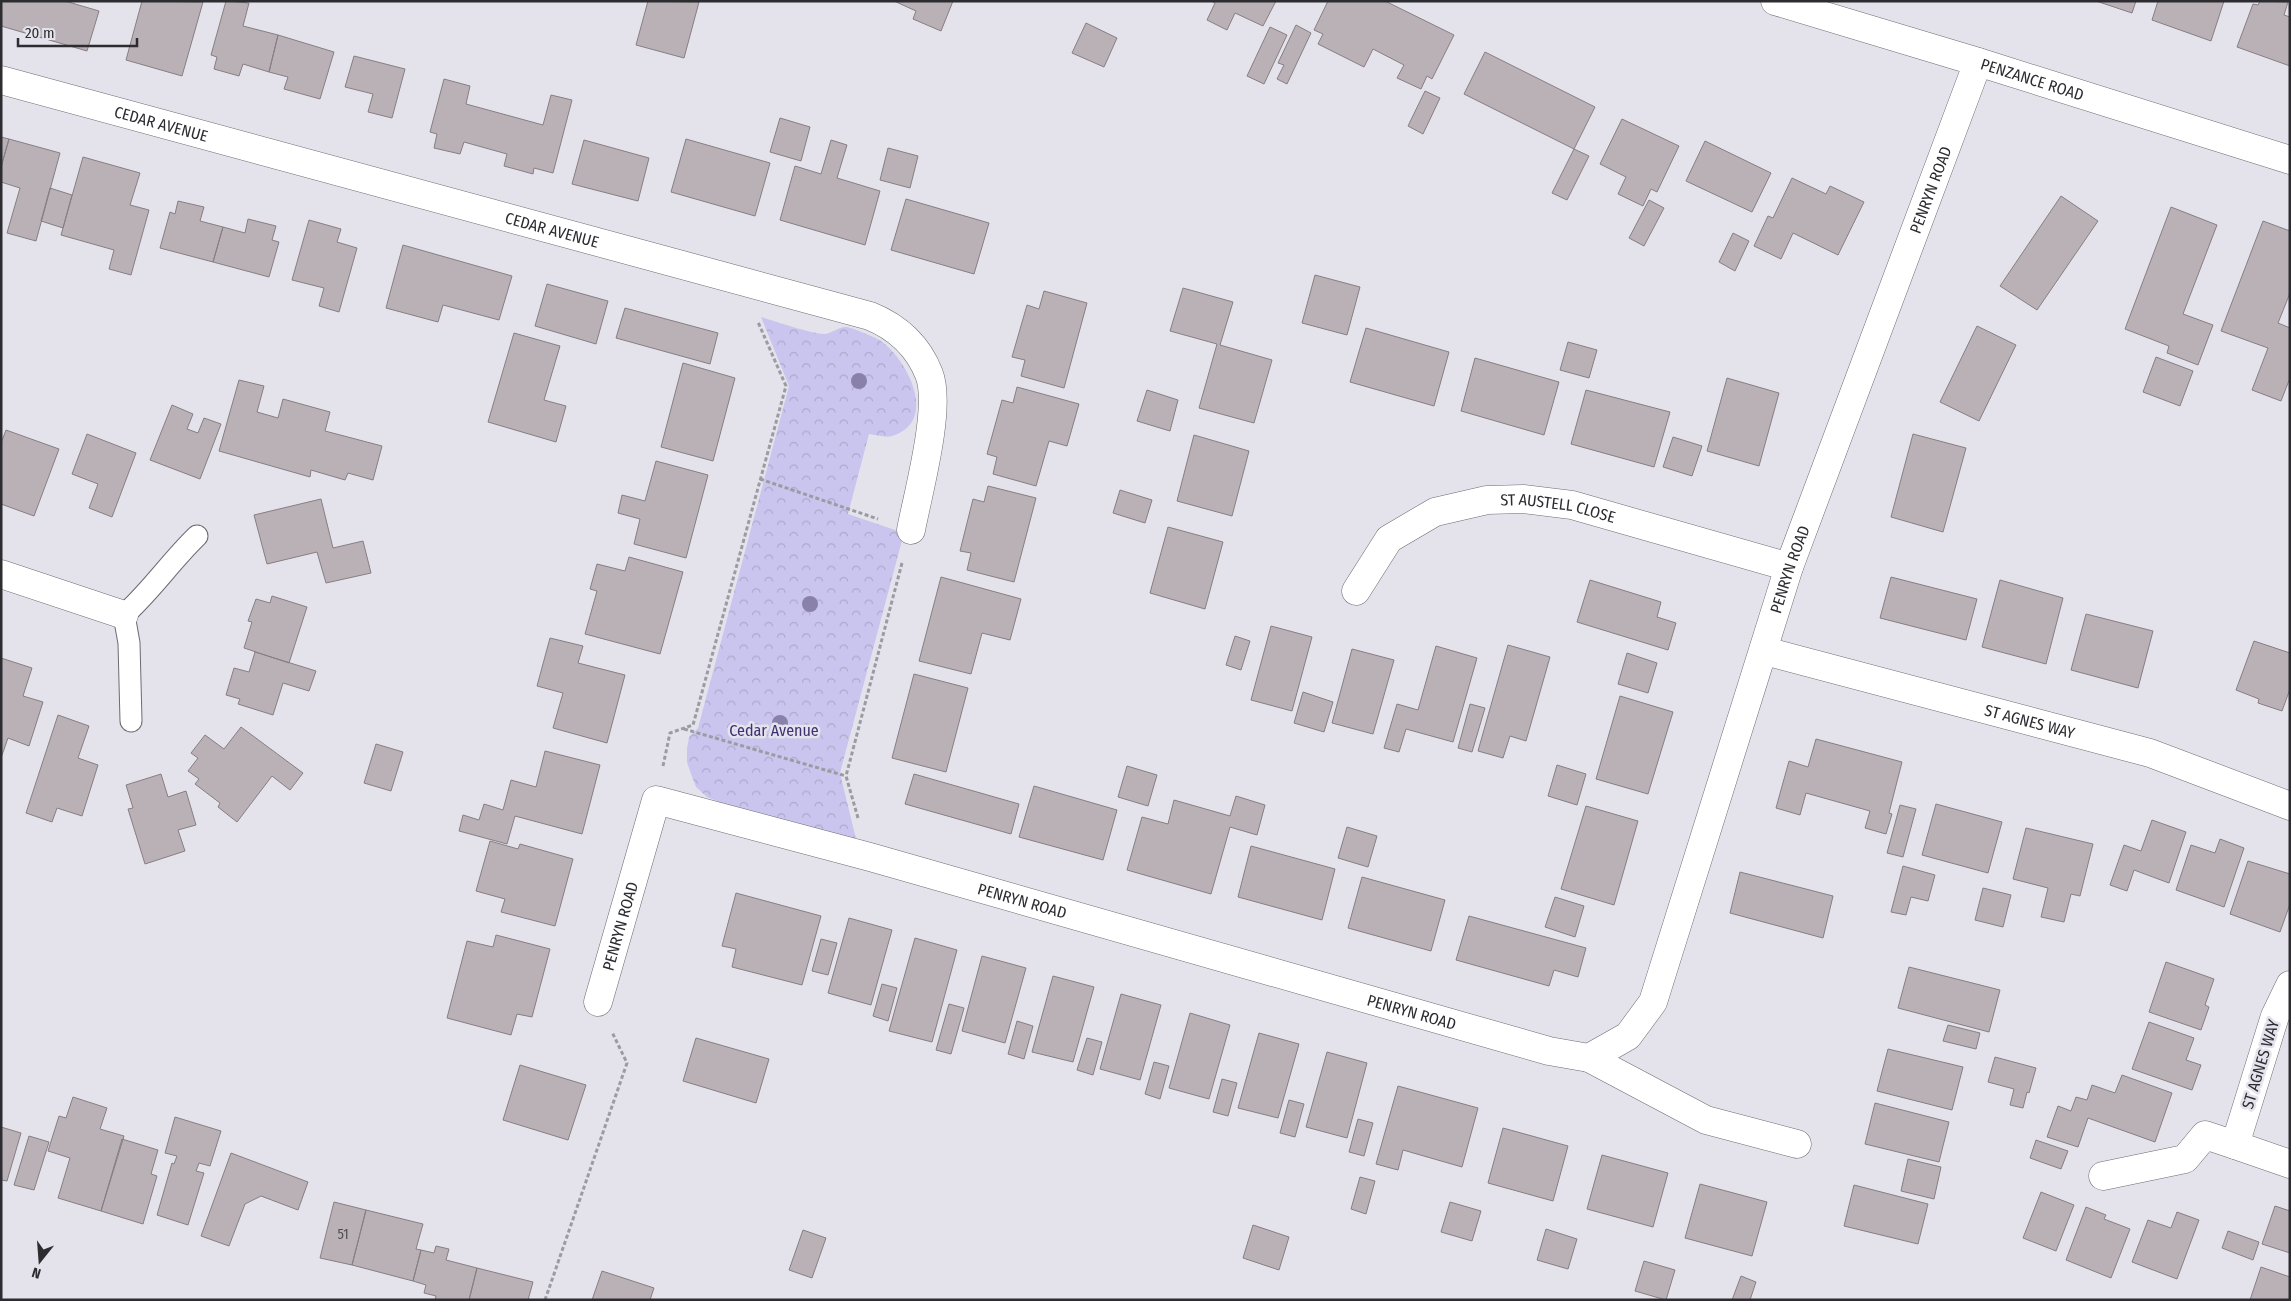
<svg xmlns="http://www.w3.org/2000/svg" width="2291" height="1301" font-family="'Fira Sans Condensed',sans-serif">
<defs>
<pattern id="park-crowns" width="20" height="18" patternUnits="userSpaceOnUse" patternTransform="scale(1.25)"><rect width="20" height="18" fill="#c9c5ee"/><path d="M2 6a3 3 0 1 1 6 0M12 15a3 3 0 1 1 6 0" fill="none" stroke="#ada9cc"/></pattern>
</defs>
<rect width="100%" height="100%" fill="#e4e3ec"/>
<path fill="url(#park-crowns)" d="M761,317C777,322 809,333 824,334C831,334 838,327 846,327C851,327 877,338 881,341C908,360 939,422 892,436C885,438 876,435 869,434L848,514L904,533L840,773L856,839L726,805L707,797L696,787L691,774L687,762V749L689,737L698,728L789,386Z"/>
<path fill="#bab1b6" stroke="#877e83" d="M1,1H65L99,11L87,51L1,26Z
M142,1L203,2L182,76L126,60Z
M226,1L249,3L243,26L278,35L269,72L243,64L239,76L214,69L217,57L211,55Z
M648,1L699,2L684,58L636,45Z
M894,1H953L941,31L913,19L916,11Z
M1211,1H1276L1263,26L1235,13L1227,30L1207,20L1215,3Z
M1328,1H1385L1454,35L1432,79L1427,76L1421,89L1397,78L1404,65L1373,49L1364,67L1318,44L1323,34L1314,30Z
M2096,1H2136L2132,13Z
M2158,1H2224L2211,41L2152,20Z
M2260,1L2288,2L2284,15L2290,17V66L2237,47L2253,4L2258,5Z
M1086,23L1117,38L1104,67L1072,53Z
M1296,25L1311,33L1287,84L1277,79L1284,65L1278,63Z
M1270,27L1287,35L1264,84L1247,76Z
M278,35L334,52L320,99L284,89L288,77L269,72Z
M1485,52L1595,107L1574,149L1464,94Z
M354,56L405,69L392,118L368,112L373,94L345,87Z
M444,79L470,86L466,104L543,125L551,95L572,100L553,173L534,168L533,174L504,166L507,154L464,142L460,154L434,148L437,134L430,132Z
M1425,91L1440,98L1423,134L1408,126Z
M780,118L810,127L801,161L770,152Z
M1622,119L1679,146L1657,192L1651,189L1643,206L1618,194L1626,177L1600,164Z
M1,137L9,139L1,167Z
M9,139L60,153L36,241L7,233L20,188L1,182V167Z
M686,139L770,163L755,216L671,192Z
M584,140L649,158L638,201L572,184Z
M831,140L847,145L837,178L880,191L865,245L780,220L795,166L821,174Z
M1705,141L1771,173L1752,212L1686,181Z
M888,148L918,156L910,188L880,180Z
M1574,149L1589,156L1567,200L1552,193Z
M83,157L140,173L130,205L149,210L131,275L109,269L114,250L61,235Z
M1792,178L1826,194L1830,186L1864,202L1838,255L1793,233L1781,259L1754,246L1768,216L1773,218Z
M50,188L72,195L63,228L41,221Z
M2061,196L2098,221L2037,310L2000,286Z
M906,199L989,223L974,274L891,250Z
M1649,200L1664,208L1644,246L1629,238Z
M178,201L204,207L200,221L223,227L213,262L160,248L170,212L175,214Z
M2171,207L2217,225L2183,314L2213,325L2198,365L2167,353L2169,346L2125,329Z
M248,219L276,226L272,240L279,242L269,277L213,262L223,227L245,233Z
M309,220L341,229L337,242L357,248L339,312L319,306L324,288L292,280Z
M2263,221L2290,231V293L2278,323L2290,328V378L2281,401L2252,390L2268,348L2221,331Z
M1733,233L1749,241L1735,271L1719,262Z
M403,245L512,276L499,320L443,305L438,322L386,308Z
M1315,275L1360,287L1347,335L1302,323Z
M547,284L608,301L596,344L535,326Z
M1183,288L1233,302L1220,345L1272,360L1254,423L1199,408L1217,344L1170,331Z
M1044,291L1087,303L1064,388L1021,376L1025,360L1012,357L1027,305L1039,309Z
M625,308L718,333L710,364L616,338Z
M1977,326L2016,345L1979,421L1940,402Z
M1366,328L1449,352L1434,406L1350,382Z
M514,333L560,346L544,400L566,406L556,442L488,422Z
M1568,342L1597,350L1589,378L1560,370Z
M2156,357L2193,371L2180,406L2143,392Z
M1475,358L1559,382L1544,435L1461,411Z
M683,363L735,378L713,461L661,447Z
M1727,378L1779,393L1759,466L1707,451Z
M239,380L264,386L257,412L278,418L283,399L330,412L325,431L382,446L373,480L348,473L345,480L311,470L310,477L219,451Z
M1017,387L1079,404L1067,446L1049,441L1036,486L993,474L997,457L987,454L1002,400L1013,403Z
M1147,390L1178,400L1170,431L1137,421Z
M1586,390L1670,412L1654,467L1571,444Z
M172,405L193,414L187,429L198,433L204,418L221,424L200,479L150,460Z
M6,430L59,449L34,516L1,504V443Z
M87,434L136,453L112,517L89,508L98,484L72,474Z
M1913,434L1966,448L1943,532L1891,517Z
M1194,435L1249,451L1232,516L1177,501Z
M1673,437L1702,446L1692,476L1663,467Z
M656,461L708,475L686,558L634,544L640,519L618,513L622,495L645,501Z
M988,486L1036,498L1014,582L967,570L971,553L960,551L973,499L984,502Z
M1120,490L1152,500L1145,523L1113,513Z
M321,499L333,548L363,541L371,573L326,583L317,552L267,564L254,515Z
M1168,527L1223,542L1205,609L1150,593Z
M629,557L683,572L660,654L585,634L597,591L590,589L597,564L625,571Z
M941,577L1021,599L1010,640L982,633L971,674L919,661Z
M1891,577L1977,599L1966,640L1880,618Z
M1590,580L1661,602L1657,617L1676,623L1668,650L1577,622Z
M2000,580L2063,598L2046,664L1982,647Z
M272,596L307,607L289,663L244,648L252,622L248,621L256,599L270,603Z
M2086,614L2153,631L2138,688L2071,670Z
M1271,626L1312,637L1292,711L1251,700Z
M1235,636L1250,641L1241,670L1226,665Z
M550,638L583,646L578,663L625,675L607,743L553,728L563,693L537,686Z
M2254,641L2290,653V689L2282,711L2258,703L2259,699L2236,690Z
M1508,645L1550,657L1526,741L1510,736L1503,758L1478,751Z
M1436,646L1477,658L1453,742L1406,729L1399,752L1384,748L1397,704L1418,710Z
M1352,649L1394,660L1373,734L1332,723Z
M255,652L316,671L309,691L283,683L273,715L238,704L240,699L226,695L234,668L249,672Z
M1627,653L1657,663L1648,693L1618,684Z
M1,658L32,668L23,696L43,702L29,746L8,738L1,758Z
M914,674L968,688L946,772L892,758Z
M1303,692L1333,702L1324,732L1294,723Z
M1620,696L1673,712L1648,794L1596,779Z
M1470,704L1485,708L1472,752L1458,748Z
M58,715L89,726L78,758L98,765L82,816L57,808L52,822L26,813Z
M241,727L303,773L290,790L272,776L237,822L218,807L220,803L195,784L199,779L188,771L198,758L191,753L205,735L224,749Z
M1816,739L1902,762L1889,813L1892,814L1886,834L1865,828L1870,811L1806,793L1800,815L1776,808L1789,761L1808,767Z
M376,744L403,752L391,791L364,783Z
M545,751L600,765L582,834L515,816L507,844L459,831L463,815L479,820L484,804L503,810L511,780L536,787Z
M1557,765L1586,774L1577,805L1548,796Z
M1127,766L1157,775L1148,806L1118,797Z
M161,774L168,797L186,791L196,825L178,830L185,851L145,864L128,809L133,808L126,785Z
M914,774L1019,804L1011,834L905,804Z
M1034,786L1117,810L1103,860L1019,837Z
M1236,796L1265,805L1257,835L1230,827L1211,894L1127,870L1142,817L1168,824L1174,800L1230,816Z
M1936,804L2002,822L1988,873L1922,855Z
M1900,805L1916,809L1903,857L1887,853Z
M1586,806L1638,821L1614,905L1561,889Z
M2152,820L2186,832L2169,883L2134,870L2127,891L2110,885L2124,845L2141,851Z
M1347,827L1377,836L1368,867L1338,858Z
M2026,828L2093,844L2080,896L2071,894L2064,922L2041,917L2048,888L2013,879Z
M2220,839L2244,848L2224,907L2176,890L2191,845L2215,853Z
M490,841L518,849L520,844L573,859L555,926L501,912L505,899L476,891Z
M1251,846L1335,869L1322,920L1238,897Z
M2248,861L2290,874V904L2280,932L2230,914Z
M1903,866L1935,875L1928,901L1911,897L1906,915L1891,912Z
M1740,872L1833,896L1823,938L1730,913Z
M1362,877L1445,900L1431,951L1348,928Z
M1983,888L2011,895L2003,927L1975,920Z
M736,893L821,916L802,985L732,967L736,949L722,946Z
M1555,897L1584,906L1575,937L1545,927Z
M1469,916L1586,948L1578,977L1554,970L1549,986L1456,960Z
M849,918L892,930L871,1005L828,993Z
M496,935L550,949L532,1017L517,1014L511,1035L447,1018L467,941L493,947Z
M915,938L957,950L932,1042L889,1031Z
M821,939L837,943L828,975L812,971Z
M982,956L1026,968L1005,1043L962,1031Z
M2166,962L2214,979L2205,1005L2209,1007L2201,1030L2149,1012Z
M1909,967L2000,990L1989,1032L1898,1008Z
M1053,976L1094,987L1073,1062L1032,1052Z
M882,984L897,988L888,1021L873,1016Z
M1121,994L1161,1005L1140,1080L1100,1069Z
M949,1004L964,1008L951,1054L936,1050Z
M1190,1013L1230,1025L1209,1099L1169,1088Z
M1017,1021L1033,1026L1024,1059L1008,1054Z
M2149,1022L2194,1038L2186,1060L2201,1065L2192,1090L2132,1069Z
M1948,1025L1980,1033L1976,1049L1943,1041Z
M1259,1033L1299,1044L1278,1118L1238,1108Z
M696,1038L769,1059L756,1103L683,1081Z
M1087,1038L1102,1042L1093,1075L1077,1070Z
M1888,1049L1963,1067L1952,1110L1877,1091Z
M1327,1052L1367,1063L1347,1138L1306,1127Z
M1995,1057L2036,1068L2029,1093L2027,1092L2023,1108L2010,1105L2014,1089L1988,1082Z
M1154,1062L1169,1066L1160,1099L1145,1094Z
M520,1065L586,1085L568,1140L503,1120Z
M2122,1075L2172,1093L2155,1142L2088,1118L2078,1147L2047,1137L2058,1106L2071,1111L2076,1097L2087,1100L2092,1085L2115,1093Z
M1222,1079L1237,1083L1228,1116L1213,1112Z
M1398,1086L1478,1108L1462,1167L1403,1150L1398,1170L1376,1164Z
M73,1097L107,1108L100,1129L124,1136L101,1211L58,1198L70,1158L48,1151L59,1116L66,1118Z
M1289,1100L1304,1104L1295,1137L1280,1133Z
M1875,1103L1949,1122L1939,1162L1865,1144Z
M175,1117L221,1131L210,1166L199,1163L196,1171L204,1173L188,1225L157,1215L172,1163L174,1164L177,1156L165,1153Z
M1358,1119L1373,1123L1364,1156L1349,1152Z
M1,1127L21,1133L7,1181L1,1180Z
M1503,1128L1568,1146L1553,1201L1488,1183Z
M29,1136L49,1142L34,1190L14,1185Z
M122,1139L158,1150L151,1174L157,1176L143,1224L101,1211Z
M2036,1140L2068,1151L2061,1169L2030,1158Z
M231,1153L308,1182L298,1210L261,1196L245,1204L229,1246L201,1236Z
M1602,1155L1668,1173L1653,1227L1587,1209Z
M1908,1159L1941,1167L1934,1199L1901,1191Z
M1360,1177L1375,1181L1366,1214L1351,1209Z
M1700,1184L1767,1202L1752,1256L1685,1238Z
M1854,1185L1928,1204L1918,1244L1844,1226Z
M2041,1192L2074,1205L2056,1251L2023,1238Z
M334,1202L366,1210L352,1265L320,1258Z
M1450,1202L1481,1211L1472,1241L1441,1232Z
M2275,1206L2290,1211V1253L2262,1244Z
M2086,1207L2106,1215L2104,1219L2130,1229L2111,1278L2066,1260Z
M366,1210L423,1224L416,1249L421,1250L413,1281L352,1265Z
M2177,1212L2199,1220L2177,1279L2132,1262L2148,1220L2171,1228Z
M1253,1225L1289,1237L1279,1270L1243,1258Z
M1546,1229L1577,1239L1568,1269L1537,1260Z
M803,1230L826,1238L812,1278L789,1270Z
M2228,1231L2259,1242L2253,1260L2222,1248Z
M436,1246L449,1249L446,1260L477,1268L469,1300H435L436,1296L424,1293L426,1285L413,1281L421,1250L434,1253Z
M1644,1261L1675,1270L1666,1300L1635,1291Z
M2261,1267L2290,1277V1300H2250Z
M477,1268L533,1282L528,1300H469Z
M602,1271L654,1288L650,1300H592Z
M1741,1276L1756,1282L1750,1300H1732Z"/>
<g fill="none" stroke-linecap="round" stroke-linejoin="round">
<g stroke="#6c6b73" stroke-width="23">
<path id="lane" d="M131,721L129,643L124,615C151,591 171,561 197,536"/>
</g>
<g stroke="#6c6b73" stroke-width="29">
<g id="street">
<path id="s1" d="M1,80L870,316C897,327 918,346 929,374C942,407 918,493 911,530"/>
<path d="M1,574L124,615"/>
<path id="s2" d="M1356,591L1389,539L1435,512L1487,500L1523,499L1572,505L1789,567"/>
<path id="s3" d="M1765,651L2150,753L2290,806"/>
<path d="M2290,985L2275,1016L2235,1145L2290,1164"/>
<path id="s4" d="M598,1002L656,800L870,857L1549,1051L1589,1058L1628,1036L1653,1002L1789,567L1978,62"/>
<path d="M1589,1058L1706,1120L1797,1144"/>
<path d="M2103,1176L2185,1159L2205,1135L2235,1145"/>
</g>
</g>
<g stroke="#6c6b73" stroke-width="29">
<g id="secondary">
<path id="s5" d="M1775,1L1978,62L2290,160"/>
</g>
</g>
<path stroke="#9c9ba2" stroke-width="3" stroke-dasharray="4 2.5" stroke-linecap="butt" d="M760,479L878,519
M684,729L846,776
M663,766L670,733L693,725L786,386L758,322
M858,818L846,776L902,563
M545,1300L627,1063L612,1032"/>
<use href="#lane" stroke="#fff" stroke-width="21"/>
<use href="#street" stroke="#fff" stroke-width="28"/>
<use href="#secondary" stroke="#fff" stroke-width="28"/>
</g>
<g fill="#8981a9">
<circle cx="859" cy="381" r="8"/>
<circle cx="810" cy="604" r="8"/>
<circle cx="780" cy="723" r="8"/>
</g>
<g text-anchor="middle" stroke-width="5" stroke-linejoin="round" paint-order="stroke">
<g font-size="14" fill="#504d52">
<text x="343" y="1239">51</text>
</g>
<g font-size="16" fill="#2d2c30" stroke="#e4e3ec">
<text dy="6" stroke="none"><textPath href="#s5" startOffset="269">PENZANCE ROAD</textPath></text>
<text dy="6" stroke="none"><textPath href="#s1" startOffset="166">CEDAR AVENUE</textPath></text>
<text dy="6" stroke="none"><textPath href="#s4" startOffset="2124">PENRYN ROAD</textPath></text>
<text dy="6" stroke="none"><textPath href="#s1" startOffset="571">CEDAR AVENUE</textPath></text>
<text dy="6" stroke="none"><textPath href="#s2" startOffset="240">ST AUSTELL CLOSE</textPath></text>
<text dy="6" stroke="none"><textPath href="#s4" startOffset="1719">PENRYN ROAD</textPath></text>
<text dy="6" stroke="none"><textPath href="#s3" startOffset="274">ST AGNES WAY</textPath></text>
<text dy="6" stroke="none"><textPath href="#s4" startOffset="590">PENRYN ROAD</textPath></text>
<text dy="6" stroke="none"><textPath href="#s4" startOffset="79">PENRYN ROAD</textPath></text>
<text dy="6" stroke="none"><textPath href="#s4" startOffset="995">PENRYN ROAD</textPath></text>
<text transform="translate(2260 1064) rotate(-73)" y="6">ST AGNES WAY</text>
</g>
<g font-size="16" fill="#3e3073" stroke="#e4e3ec">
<text x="774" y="736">Cedar Avenue</text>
</g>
</g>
<rect width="2291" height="1301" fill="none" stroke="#2d2c30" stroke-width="5"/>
<g transform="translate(40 1261) rotate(197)" stroke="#e4e3ec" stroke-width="4" paint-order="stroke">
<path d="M0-4L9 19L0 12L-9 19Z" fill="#2d2c30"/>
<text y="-8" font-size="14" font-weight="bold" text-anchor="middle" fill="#2d2c30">N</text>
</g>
<path d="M18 38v8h119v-8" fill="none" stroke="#2d2c30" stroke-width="2.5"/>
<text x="25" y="38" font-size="15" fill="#2d2c30" stroke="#e4e3ec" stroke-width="4" paint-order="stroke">20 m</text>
</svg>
